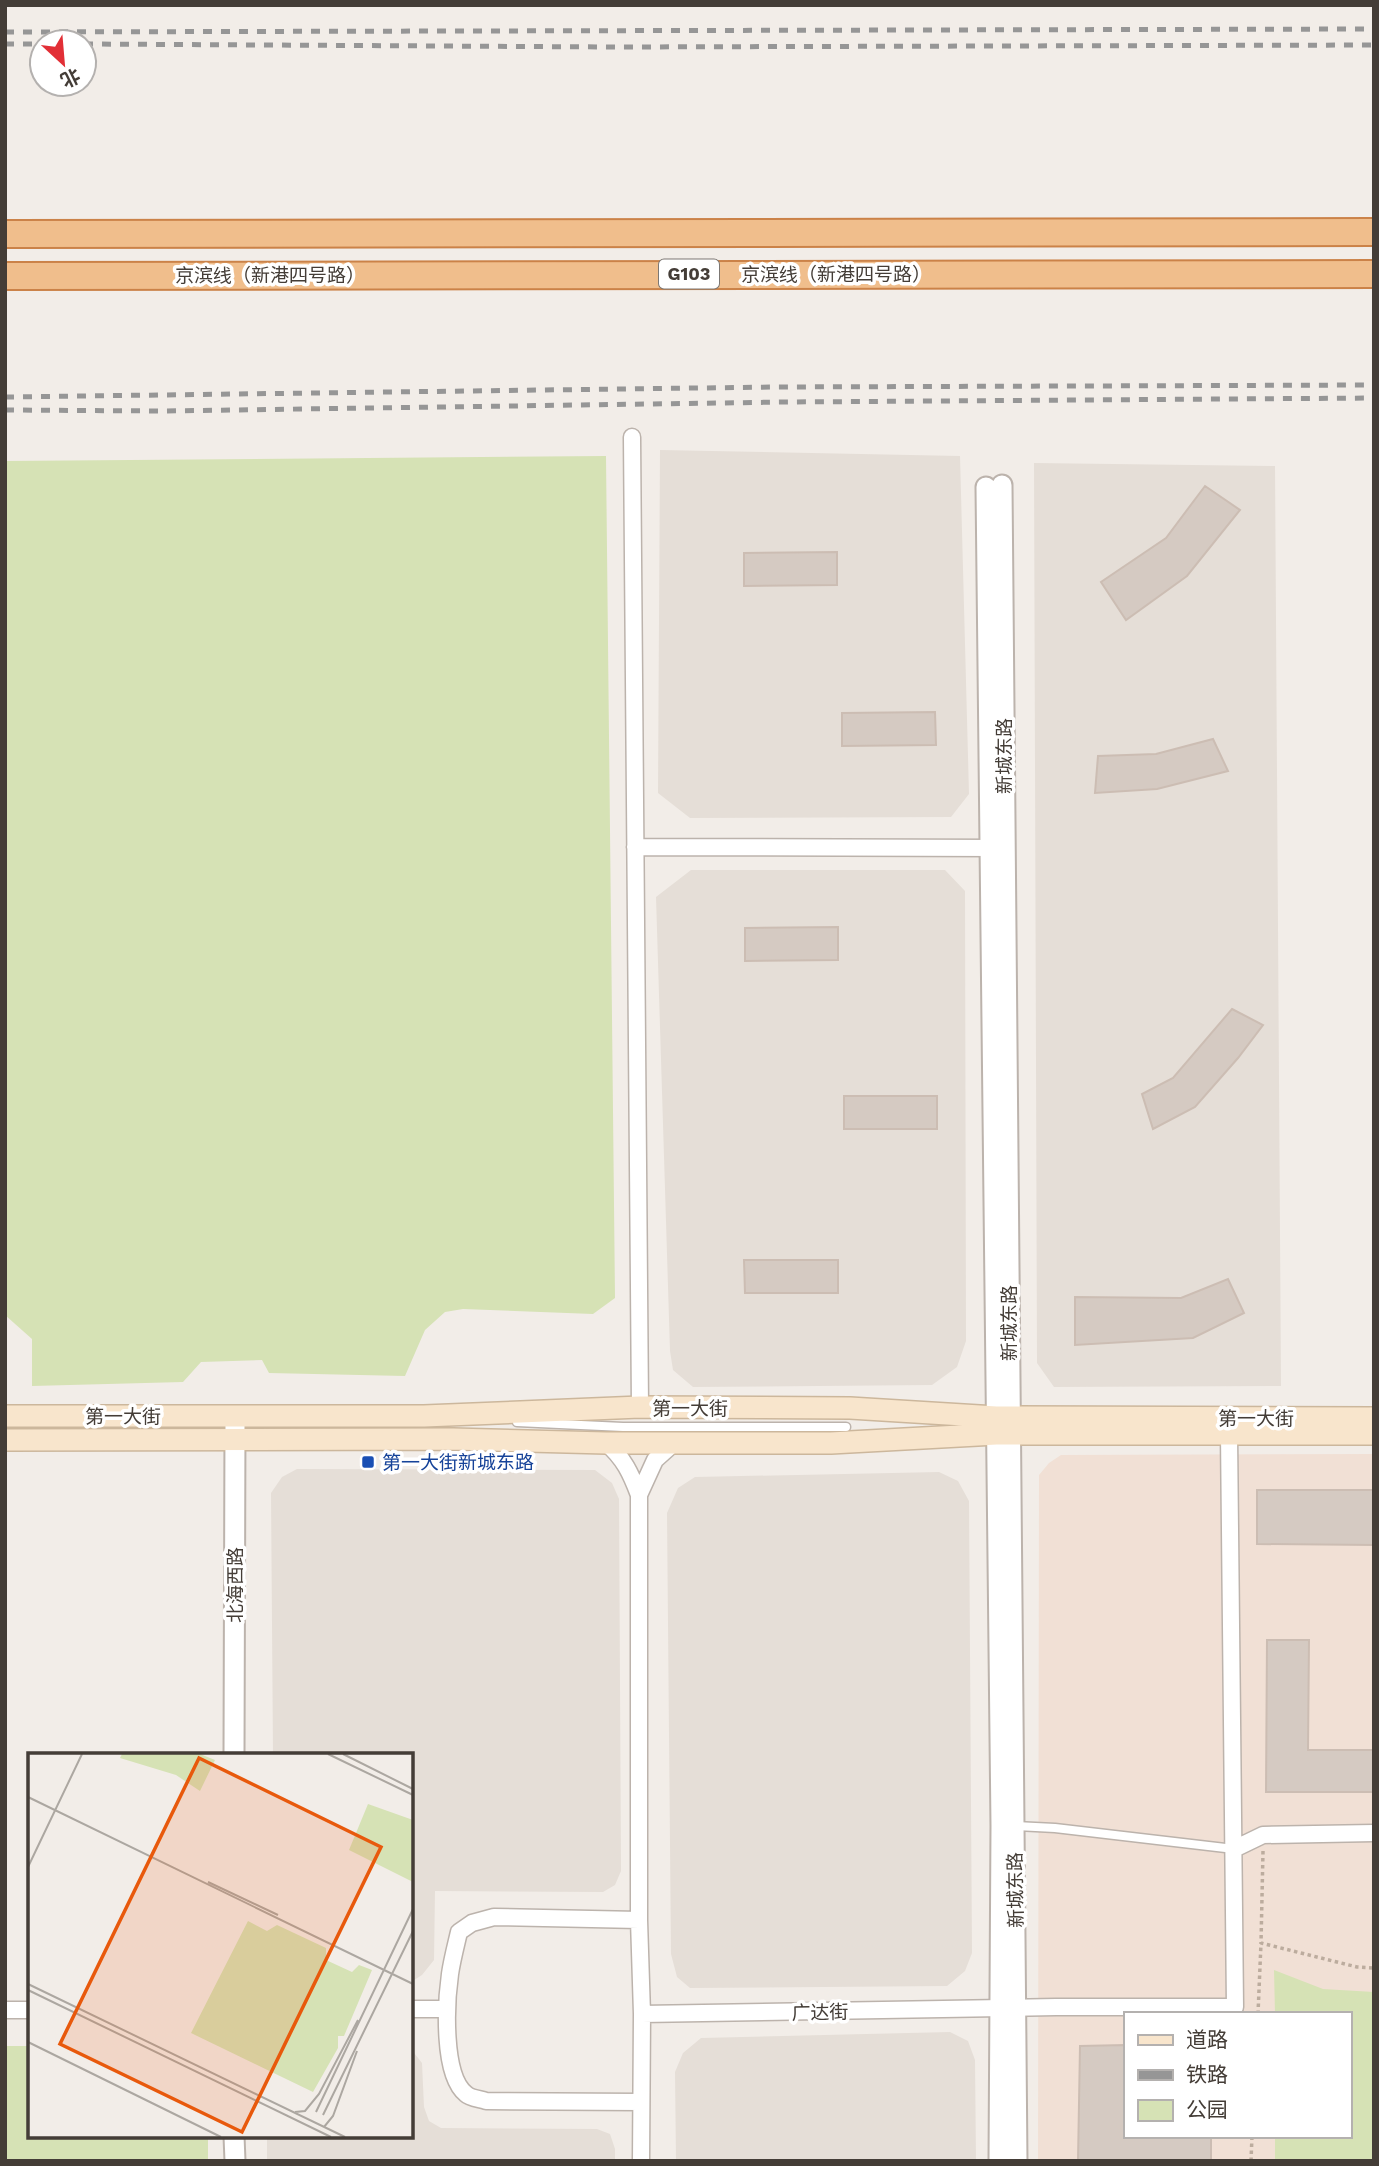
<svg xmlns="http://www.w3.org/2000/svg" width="1379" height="2166" font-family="'Work Sans','Noto Sans SC',sans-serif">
<rect width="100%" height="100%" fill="#f2ede8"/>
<path fill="#e5ded7" d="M660,450L960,456L969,794L951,817L690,818L658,793Z
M1034,463L1275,466L1281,1386L1054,1387L1037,1363Z
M691,870H945L965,891L966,1341L957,1367L932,1385L693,1387L673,1370L670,1351L656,897Z
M297,1469L595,1470L612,1483L619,1499L621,1871L615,1885L603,1892L435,1891L434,1960L422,1975L411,1982V1755H273L271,1493L282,1477Z
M939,1472L958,1481L969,1501L972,1953L965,1971L947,1986L690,1988L677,1977L671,1954L667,1513L678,1488L695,1477Z
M950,2032L968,2041L975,2060L976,2161H676L675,2072L683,2053L701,2038Z
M411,2049L422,2063L424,2107L429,2121L441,2128L597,2129L610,2134L615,2149V2161H267V2136H411Z"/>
<path fill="#f1e0d5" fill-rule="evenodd" d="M1374,1454V2161H1038L1039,1475L1049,1463L1061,1455ZM1125,2014H1349V2136H1125Z"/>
<path fill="#d6e2b5" d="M606,456L615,1298L593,1314L463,1309L445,1312L425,1330L405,1376L269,1373L262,1360L201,1362L183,1382L32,1386V1339L5,1315V461Z
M1274,1970L1323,1989L1374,1992V2161H1275V2136H1349V2014H1275Z
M5,2046H30V2136H208V2161H5Z"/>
<path fill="#d5cac2" stroke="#ccbdb3" stroke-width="2" d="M1205,486L1240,510L1187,576L1126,620L1101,582L1166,538Z
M837,552V585L744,586V553Z
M935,712L936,745L842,746V713Z
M1213,739L1228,771L1157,789L1095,793L1098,756L1156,754Z
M838,927V960L745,961V928Z
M1232,1009L1263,1025L1238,1058L1195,1107L1153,1129L1142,1094L1173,1078Z
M844,1096H937V1129H844Z
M744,1260H838V1293H745Z
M1228,1279L1244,1313L1193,1338L1075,1345V1297L1181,1298Z
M1257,1490H1374V1545L1257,1544Z
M1267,1640H1309L1308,1750H1374V1792H1266Z
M1125,2045V2136H1211V2161H1078L1080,2046Z"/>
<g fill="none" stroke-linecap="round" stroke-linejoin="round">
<g stroke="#bcb3ac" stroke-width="11">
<path id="service" d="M517,1422L623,1427H846
M1015,1826L1055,1828L1234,1849"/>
</g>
<g stroke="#bcb3ac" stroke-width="19">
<path id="minor" d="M632,437L640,1407
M635,847L999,848
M606,1443C624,1458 631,1474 639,1495V1920L642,2014L641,2161
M639,1495L655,1460L674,1443
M1234,1849L1263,1835L1374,1833
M639,1920L494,1917L472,1923L459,1932C456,1945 452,1960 450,1974C446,2002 442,2075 466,2094C470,2098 480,2099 486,2101L641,2102
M411,2009H447
M5,2010H30
M642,2014L1056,2007H1235L1229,1434"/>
</g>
<g stroke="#bcb3ac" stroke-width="23">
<path id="tertiary" d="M1002,485L1017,2161
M986,487L1001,1826L999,2161
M234,1755L235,1423
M234,2136L235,2161"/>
</g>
<g stroke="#ccb79c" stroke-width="24">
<path id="secondary" d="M5,1416H424L640,1407L850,1408L996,1417L1374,1418
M5,1440L453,1439L606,1443H831L996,1434H1374"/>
</g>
<g stroke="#cb8248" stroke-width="30">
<path id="trunk" d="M5,234L1374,232
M5,276L1374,274"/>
</g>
<path stroke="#bcac9e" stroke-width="3.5" stroke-dasharray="3.5 3.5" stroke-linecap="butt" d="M1263,1851L1261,1943L1357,1967L1374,1968
M1258,2014L1261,1943
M1251,2161L1252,2136"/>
<use href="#service" stroke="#fff" stroke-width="8"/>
<use href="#minor" stroke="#fff" stroke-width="16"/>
<use href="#tertiary" stroke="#fff" stroke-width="19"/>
<use href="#secondary" stroke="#f8e5cc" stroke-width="21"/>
<use href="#trunk" stroke="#f0be8c" stroke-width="26"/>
<path stroke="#969696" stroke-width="5" stroke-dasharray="9 9" stroke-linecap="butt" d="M5,32L1374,29
M5,44H42
M84,44L617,47L1374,45
M5,397L775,387L1374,385
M5,410L163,411L787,402L1374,398"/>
</g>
<rect fill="#1a4fb4" stroke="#fff" stroke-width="2.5" x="361" y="1455" width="14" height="14" rx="3.5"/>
<g text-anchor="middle" stroke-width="7" stroke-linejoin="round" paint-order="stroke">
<rect fill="#fff" stroke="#7c7773" stroke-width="2" x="659" y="259.5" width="60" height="29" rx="5"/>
<g font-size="18" font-weight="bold" fill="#443d37">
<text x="689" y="280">G103</text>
</g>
<g font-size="19" fill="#443d37" stroke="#fff">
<text x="836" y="281">京滨线（新港四号路）</text>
<text x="270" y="282">京滨线（新港四号路）</text>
<text transform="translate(1004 756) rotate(-90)" y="7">新城东路</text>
<text transform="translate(1009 1323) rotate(-90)" y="7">新城东路</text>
<text x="690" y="1415">第一大街</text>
<text x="123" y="1423">第一大街</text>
<text x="1256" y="1425">第一大街</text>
<text transform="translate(235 1585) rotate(-90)" y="7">北海西路</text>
<text transform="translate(1015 1890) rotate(-91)" y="7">新城东路</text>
<text transform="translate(820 2012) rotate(-1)" y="7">广达街</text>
</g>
<g font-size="19" fill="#164399" stroke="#fff" text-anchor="start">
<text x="382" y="1469">第一大街新城东路</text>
</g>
</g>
<g transform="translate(28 1753)">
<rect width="385" height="385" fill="#f2ede8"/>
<path d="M94,1H172L187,7L172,38L148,22L92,5ZM340,51L385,67V129L321,97ZM220,168L239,178L249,172L298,195V207L324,219L331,212L344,217L316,283H310V295L285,339L163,280Z" fill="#d6e2b5"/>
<path fill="none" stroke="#aca7a1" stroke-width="2" d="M300,1L385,42M315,1L385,36M0,44L385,231M0,114L54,1M180,129L250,162M0,231L317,384M0,237L303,384M0,289L193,384M267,359L277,358L291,341L330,267M288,359L385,156M295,362L385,178M296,374L305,363L329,298"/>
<path fill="#e8590c" fill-opacity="0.15" stroke="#e8590c" stroke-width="3.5" d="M171,5L353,94L214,379L32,291Z"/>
<rect width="385" height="385" fill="none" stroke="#443d37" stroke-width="3.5"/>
</g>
<rect width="1379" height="2166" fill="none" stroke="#443d37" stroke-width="14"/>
<rect x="1124" y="2012" width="228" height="126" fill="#ffffff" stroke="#b4b1af" stroke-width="2"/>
<rect x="1138" y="2035" width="35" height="10" fill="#f8e5cc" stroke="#b4b1af" stroke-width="2"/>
<text x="1186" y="2047" font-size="21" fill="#443d37">道路</text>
<rect x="1138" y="2070" width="35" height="10" fill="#969696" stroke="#b4b1af" stroke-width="2"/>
<text x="1186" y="2082" font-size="21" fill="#443d37">铁路</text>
<rect x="1138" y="2100" width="35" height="21" fill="#d6e2b5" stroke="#b4b1af" stroke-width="2"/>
<text x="1186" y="2117" font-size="21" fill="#443d37">公园</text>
<g transform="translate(63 63) rotate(154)"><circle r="33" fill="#ffffff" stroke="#b4b1af" stroke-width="2"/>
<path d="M0-5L12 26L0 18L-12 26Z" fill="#e22f36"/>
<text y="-10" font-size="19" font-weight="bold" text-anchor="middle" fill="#443d37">北</text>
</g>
</svg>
